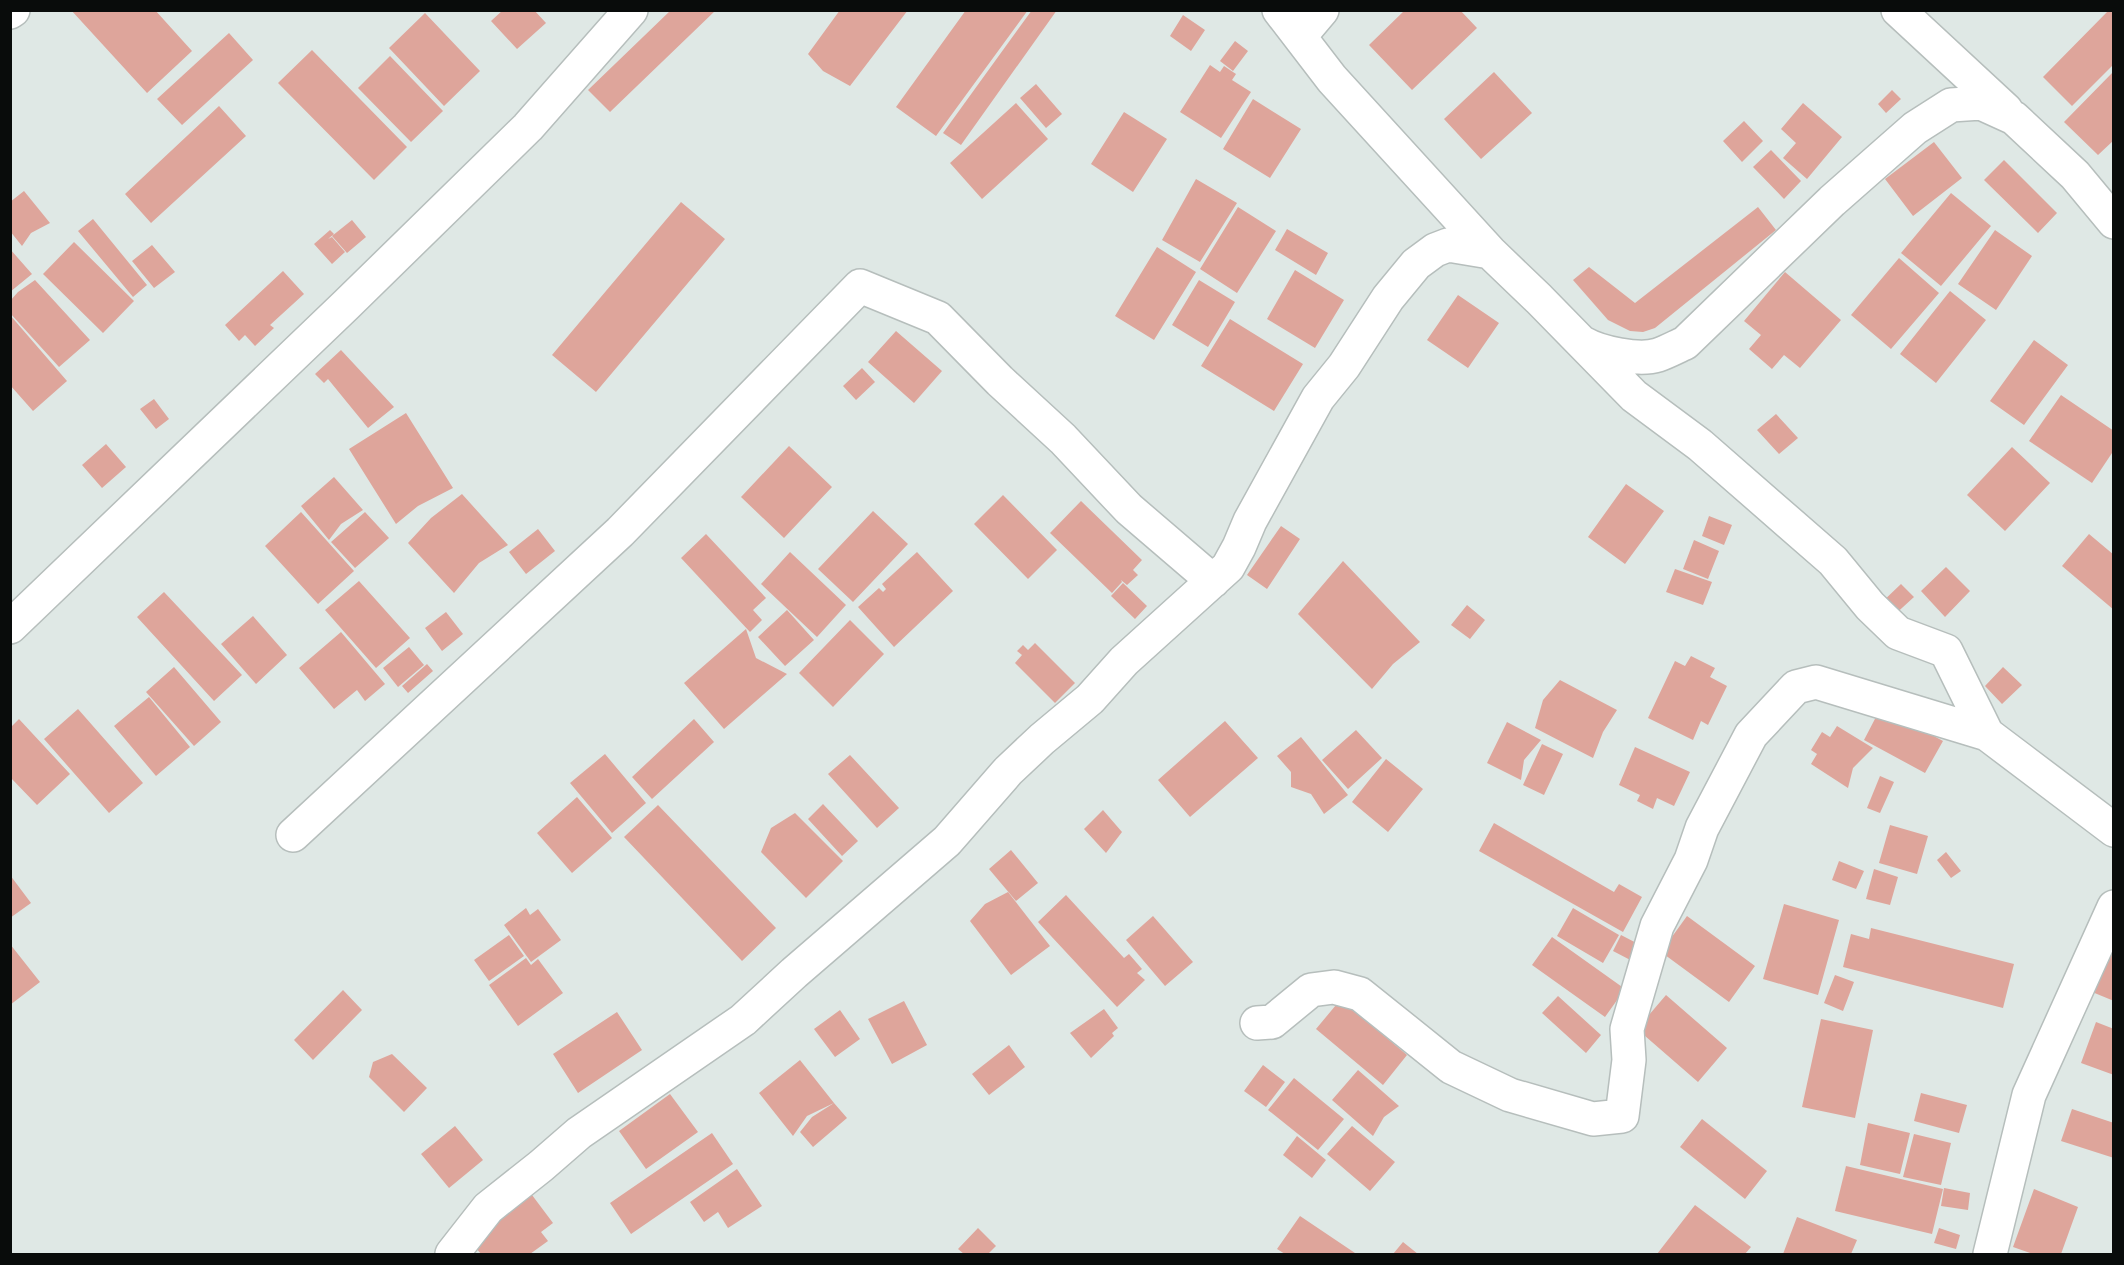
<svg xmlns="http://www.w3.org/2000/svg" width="2124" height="1265" font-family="'Nunito Sans',sans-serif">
<rect width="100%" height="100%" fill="#dfe8e5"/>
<path fill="#dea59b" d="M71,10H155L192,51L147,93Z
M503,10H534L546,23L517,49L491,21Z
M671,10H716L610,112L588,90Z
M840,10H908L850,86L823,71L808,54Z
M966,10H1028L936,136L896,107Z
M1032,10H1057L961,145L943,133Z
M1405,10H1460L1477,28L1412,90L1369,45Z
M2109,10L2114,14V64L2072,106L2043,77Z
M425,13L480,71L444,106L389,48Z
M1183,15L1205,30L1191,51L1170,36Z
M229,33L253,60L182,125L157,99Z
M1235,41L1248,51L1233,71L1220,61Z
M312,50L407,147L374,180L278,83Z
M390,56L443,111L411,142L358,88Z
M1210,65L1220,72L1224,66L1236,74L1232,80L1251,92L1221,138L1180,112Z
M2114,71V140L2098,155L2064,122Z
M1494,72L1532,113L1481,159L1444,119Z
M1036,84L1062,114L1046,128L1020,98Z
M1892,90L1901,99L1886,113L1878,104Z
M1253,99L1301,129L1270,178L1223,149Z
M1016,103L1048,139L982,199L950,163Z
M1803,103L1842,137L1807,179L1783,158L1796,143L1781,129Z
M219,106L246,136L151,223L125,194Z
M1124,112L1167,139L1133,192L1091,164Z
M1744,121L1763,141L1742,162L1723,141Z
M1934,142L1962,178L1913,216L1885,179Z
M1771,150L1801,181L1784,199L1753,167Z
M2004,160L2057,213L2038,233L1984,180Z
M1196,179L1237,203L1200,262L1162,240Z
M24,191L50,223L31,233L22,246L10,231V202Z
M1951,193L1991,226L1941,286L1901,253Z
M681,202L725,239L596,392L552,355Z
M1238,207L1276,231L1237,293L1200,269Z
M1758,207L1776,230L1655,328L1643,332L1630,331L1608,320L1573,280L1589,267L1635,303Z
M93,219L147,285L133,297L78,231Z
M352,220L366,237L347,253L332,236Z
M1287,229L1328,253L1316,275L1275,250Z
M330,230L334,234L328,239L332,237L345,252L332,264L314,244Z
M1995,230L2032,256L1996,310L1958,284Z
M74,242L134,301L103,333L43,274Z
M152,245L175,272L154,288L132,261Z
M1157,247L1196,272L1154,340L1115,316Z
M10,249L32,274L10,292Z
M1899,258L1939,293L1891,349L1851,315Z
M1295,270L1344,300L1315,348L1267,319Z
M283,271L304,294L270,325L274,328L255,346L245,335L239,341L225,325Z
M1785,272L1841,320L1800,368L1784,355L1772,369L1749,349L1761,335L1744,321Z
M35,280L90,340L59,367L10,313V301L18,292Z
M1199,280L1235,302L1208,347L1172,325Z
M1950,291L1986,320L1936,383L1900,354Z
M1458,295L1499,323L1468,368L1427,340Z
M10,315L67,381L33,411L10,385Z
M1230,319L1303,364L1274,411L1201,366Z
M896,331L942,371L914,403L868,362Z
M2034,340L2068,365L2024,425L1990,401Z
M341,350L394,407L368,428L328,379L324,383L315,374Z
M862,368L875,382L856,400L843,386Z
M2061,395L2114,431V450L2092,483L2029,441Z
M154,399L169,419L156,429L140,409Z
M406,413L453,488L418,506L396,524L349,449Z
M1776,414L1798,438L1779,454L1757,430Z
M106,444L126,467L102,488L82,465Z
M789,446L832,487L784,538L741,497Z
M2012,447L2050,483L2005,531L1967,495Z
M334,477L363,510L341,524L329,540L301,506Z
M1626,484L1664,511L1625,564L1588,537Z
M462,494L508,545L479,563L454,593L408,543L431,518Z
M1003,495L1057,550L1028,579L974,524Z
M1081,501L1142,560L1133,570L1138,575L1127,585L1121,580L1122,582L1112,593L1050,533Z
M873,511L908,544L853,602L818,569Z
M301,512L354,571L318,604L265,546Z
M365,512L389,538L355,568L331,542Z
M1709,516L1732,525L1724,545L1702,536Z
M1281,526L1300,539L1267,589L1247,575Z
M538,529L555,551L526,574L509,552Z
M706,534L766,598L753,610L762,620L750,632L681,558Z
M2089,534L2114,555V610L2062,566Z
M1694,540L1719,551L1708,579L1683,569Z
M790,552L846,605L817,637L761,584Z
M917,552L953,591L894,647L858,607L879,588L883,592L886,589L882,584Z
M1343,561L1420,642L1393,664L1372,689L1298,614Z
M1946,567L1970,591L1945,617L1921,591Z
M1675,569L1712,582L1703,605L1666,592Z
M359,581L410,638L376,668L325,610Z
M1123,583L1147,606L1135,619L1111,596Z
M1901,584L1914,597L1891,618L1879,605Z
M164,592L242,675L214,701L137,617Z
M1467,605L1485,620L1470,639L1451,625Z
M787,610L814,640L785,666L758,637Z
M446,612L463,634L442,651L425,628Z
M253,616L287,655L256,684L221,644Z
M850,620L884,654L833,707L799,673Z
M746,629L756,658L787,674L724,729L684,683Z
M341,632L385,684L365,701L357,690L334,709L299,668Z
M1035,643L1075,683L1055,703L1015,663L1022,655L1017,651L1023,645L1028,650Z
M409,647L424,665L398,687L383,668Z
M1691,656L1715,668L1710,677L1727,686L1708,725L1701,721L1693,740L1648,718L1675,661L1685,666Z
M427,664L433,671L408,693L402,686Z
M174,667L221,722L194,746L146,692Z
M2003,667L2022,685L2002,704L1985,686Z
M1560,680L1617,710L1603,732L1593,758L1535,728L1543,700Z
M149,697L190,747L156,776L114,726Z
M78,709L143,783L109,813L44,739Z
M1888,711L1943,741L1925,773L1864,740L1877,715Z
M19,719L70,774L37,805L10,777V728Z
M694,719L714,742L652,799L632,777Z
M1225,721L1258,758L1190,817L1158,780Z
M1507,722L1541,740L1524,760L1521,780L1487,763Z
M1837,726L1873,748L1853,768L1848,788L1811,764L1817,754L1811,750L1822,732L1830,737Z
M1356,730L1382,758L1348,789L1322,760Z
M1301,737L1348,795L1324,814L1311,794L1291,787V772L1277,756Z
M1542,744L1563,754L1544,795L1523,785Z
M1635,747L1690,772L1674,806L1657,798L1653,809L1637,801L1640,795L1619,785Z
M605,754L646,803L612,833L570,783Z
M850,755L899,808L877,828L828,774Z
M1386,759L1423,789L1388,832L1352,802Z
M1880,776L1894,782L1880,813L1867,808Z
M577,797L612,838L572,873L537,833Z
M823,804L858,841L842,856L808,819Z
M658,805L776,928L742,961L624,837Z
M1103,810L1122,832L1106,853L1084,829Z
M795,813L843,861L806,898L761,852L771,828Z
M1494,823L1614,892L1619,884L1642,897L1623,932L1479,851Z
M1890,825L1928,836L1917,874L1879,863Z
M1011,850L1038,883L1016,901L989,869Z
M1946,852L1961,871L1951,878L1937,860Z
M1839,861L1864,871L1856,889L1832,880Z
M1874,869L1898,877L1890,905L1866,899Z
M10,875L31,903L10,918Z
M1008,892L1050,946L1011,975L970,921L985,904Z
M1066,895L1124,958L1129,954L1142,969L1137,973L1145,980L1117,1007L1038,922Z
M1784,904L1839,920L1818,995L1763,979Z
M526,908L530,915L538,909L561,940L531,962L504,925Z
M1573,908L1619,935L1603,963L1557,936Z
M1153,916L1193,962L1165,986L1126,940Z
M1687,916L1755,966L1729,1002L1661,952Z
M2114,926V1001L2080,987Z
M1871,928L2014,964L2003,1008L1843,967L1851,934L1869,939Z
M509,935L524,956L489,981L474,960Z
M1621,935L1646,948L1638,964L1613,951Z
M1552,937L1625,989L1605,1017L1532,965Z
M10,944L40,982L10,1005Z
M526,958L531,965L538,959L563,993L518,1026L489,985Z
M1835,975L1854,982L1843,1011L1824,1003Z
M343,990L362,1010L313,1060L294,1040Z
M1666,995L1727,1048L1698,1082L1637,1029Z
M1558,996L1601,1035L1586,1053L1542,1013Z
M1341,999L1407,1055L1383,1085L1316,1029Z
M904,1001L927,1045L892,1064L868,1019Z
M1104,1009L1118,1028L1112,1033L1114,1036L1091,1058L1070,1033Z
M840,1010L860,1039L835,1057L814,1029Z
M617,1012L642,1050L578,1093L553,1054Z
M1821,1019L1873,1030L1855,1118L1802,1107Z
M2096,1022L2114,1029V1075L2081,1063Z
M1009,1045L1025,1067L989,1095L972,1074Z
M392,1054L427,1088L404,1112L369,1077L373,1062Z
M800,1060L834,1103L807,1116L793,1136L759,1093Z
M1263,1065L1285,1082L1266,1107L1244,1091Z
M1358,1070L1399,1106L1384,1117L1373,1136L1332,1100Z
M1294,1078L1344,1119L1318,1150L1268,1110Z
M1921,1093L1967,1105L1959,1133L1914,1121Z
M670,1094L698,1132L646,1169L619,1131Z
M834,1103L847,1118L813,1147L800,1132L812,1117Z
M2072,1109L2114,1123V1158L2061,1141Z
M1702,1119L1767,1171L1745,1199L1680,1147Z
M1868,1123L1910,1133L1900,1174L1860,1165Z
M455,1126L483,1160L449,1188L421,1154Z
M1352,1126L1395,1162L1370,1191L1327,1154Z
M712,1133L733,1164L631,1234L610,1203Z
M1914,1134L1951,1143L1941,1185L1903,1177Z
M1297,1136L1326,1160L1312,1178L1283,1155Z
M1846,1166L1943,1189L1932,1234L1835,1211Z
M737,1169L762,1206L728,1228L718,1212L704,1222L690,1202Z
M1944,1188L1970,1193L1968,1210L1941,1206Z
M2034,1189L2078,1207L2061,1254H2033L2013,1247Z
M532,1195L553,1223L541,1232L548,1241L530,1254H481L471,1242Z
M1695,1205L1751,1247L1745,1254H1657Z
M1300,1216L1355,1253L1354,1254H1285L1277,1249Z
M1797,1217L1857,1240L1851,1254H1783Z
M978,1228L996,1246L988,1254H964L958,1249Z
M1939,1228L1960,1235L1956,1249L1934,1243Z
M1403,1242L1418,1254H1393Z"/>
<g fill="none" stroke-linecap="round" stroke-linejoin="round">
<g stroke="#b6bebc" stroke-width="36">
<path id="street" d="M1279,10L1332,79L1490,252L1539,299L1634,396L1700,445L1833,561L1870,606L1898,633L1946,651L1987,734
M1898,10L2006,110
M10,12L13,10
M1300,36L1322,10
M1583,343C1600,353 1639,361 1658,355C1667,352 1676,347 1685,343L1832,201L1915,128L1951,105L1981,103L2014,118L2075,175L2114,222
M10,627L346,305L528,127L631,10
M293,835L620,532L860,286L938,318L1000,381L1063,439L1129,509L1213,581
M1257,1023L1272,1022L1311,990L1334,987L1360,994L1451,1067L1510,1095L1593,1119L1622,1116L1629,1060L1627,1029L1657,926L1691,860L1702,828L1751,735L1796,687L1816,682L1987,734L2114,830
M452,1254L488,1208L541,1166L579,1133L743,1020L794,973L947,841L1008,771L1042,739L1090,699L1124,661L1228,567L1239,547L1250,521L1318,398L1344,366L1388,298L1416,264L1435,250L1448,245L1490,252
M1990,1254L2029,1095L2114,907"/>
</g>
<use href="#street" stroke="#fff" stroke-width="33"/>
</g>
<rect width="2124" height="1265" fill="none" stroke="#090c0b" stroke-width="24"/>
</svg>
